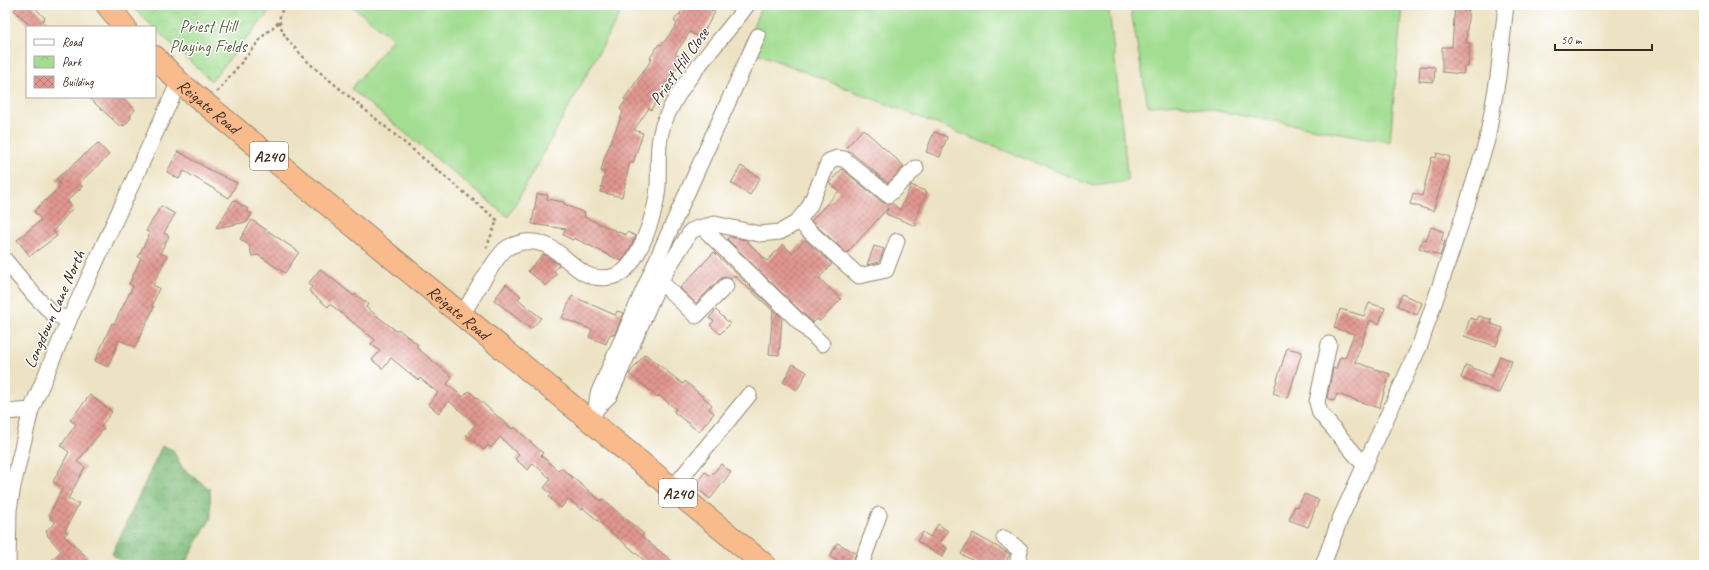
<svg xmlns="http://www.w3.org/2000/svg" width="1709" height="570" font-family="Caveat,sans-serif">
<defs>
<pattern id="forest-crowns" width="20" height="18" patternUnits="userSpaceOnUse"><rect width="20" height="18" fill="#81bc7b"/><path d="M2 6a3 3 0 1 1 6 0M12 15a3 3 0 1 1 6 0" fill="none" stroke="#6b9964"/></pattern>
<pattern id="park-crowns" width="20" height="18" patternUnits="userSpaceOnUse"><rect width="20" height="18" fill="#a2dd91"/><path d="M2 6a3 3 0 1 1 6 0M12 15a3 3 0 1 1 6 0" fill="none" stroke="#8cbe7d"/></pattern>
<pattern id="building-cross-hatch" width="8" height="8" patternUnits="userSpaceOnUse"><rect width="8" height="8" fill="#e19791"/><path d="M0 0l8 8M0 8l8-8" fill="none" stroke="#b87b76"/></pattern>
</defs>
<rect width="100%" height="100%" fill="#fff"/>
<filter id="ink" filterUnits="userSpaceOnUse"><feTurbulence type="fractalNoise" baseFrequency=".025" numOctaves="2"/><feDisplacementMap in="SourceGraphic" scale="8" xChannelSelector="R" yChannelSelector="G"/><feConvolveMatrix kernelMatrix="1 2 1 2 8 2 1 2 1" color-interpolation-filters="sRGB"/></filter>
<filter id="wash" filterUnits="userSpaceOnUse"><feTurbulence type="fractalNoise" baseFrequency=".012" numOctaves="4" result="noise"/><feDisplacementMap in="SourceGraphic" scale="16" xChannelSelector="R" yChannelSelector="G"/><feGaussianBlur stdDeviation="0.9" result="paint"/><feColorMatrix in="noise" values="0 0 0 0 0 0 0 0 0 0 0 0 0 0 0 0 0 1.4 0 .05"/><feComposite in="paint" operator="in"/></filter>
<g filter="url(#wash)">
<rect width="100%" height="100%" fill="#ede3c4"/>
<path fill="#a2dd91" stroke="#6e8458" d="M351,5H625L508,217L351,89L393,39Z
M762,5H1107L1110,17L1128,181L1094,186L744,48Z
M1130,5H1402L1390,142L1178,104L1148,106Z"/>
<path fill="url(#forest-crowns)" stroke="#5e734c" d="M162,446L173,450L183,469L210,489L211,518L184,565H126L112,554Z"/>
<path fill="url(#park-crowns)" stroke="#6e8458" d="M130,5H275L211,81Z"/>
<g id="blocks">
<path fill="url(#building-cross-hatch)" d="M20,5H32L45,18L42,21L48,27H31L14,10Z
M685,5H704L715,12L700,38L690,32L675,54L683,59L655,99L657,100L651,110L649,108L634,130L643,133L633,163L630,162L622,197L600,192L605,172L601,171L605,156L623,112L620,109L626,100L624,99L652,59L650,58L659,44L662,45L677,24L674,21L679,14L681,15L680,13Z
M1455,5H1469L1466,43H1470L1468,67H1464L1463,74L1442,72V47H1452Z
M1420,66L1435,67L1434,82L1419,81Z
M88,97H121L135,110L130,116L131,118L124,126L123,124L121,127Z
M863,129L904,166L888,183L846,148Z
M934,132L947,137L940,157L926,152Z
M98,143L109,155L79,183L82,187L67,201L73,208L53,231L57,236L30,256L17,240L41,220L34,211L59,188L58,186L60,183L56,179Z
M178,151L210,170L237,183L229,198L184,171L179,179L167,172Z
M1437,153L1450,157L1433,211L1410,204L1413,193L1422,196L1432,157L1436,158Z
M741,166L760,178L750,195L731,183Z
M842,169L882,202L887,204L892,203L900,210L911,185L927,192L914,222L917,224L916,226L886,214L888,208L847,253L811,221L839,191L829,183Z
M537,194L548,195L547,199L564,202V204L585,213L584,217L609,228L626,235L627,232L636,236L625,257L621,261L574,238L573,240L563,235L566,229L532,224Z
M234,200L248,209L247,211L252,214L247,222L216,228Z
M161,206L175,214L164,233L169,236L160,253L167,256L153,285L159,288L152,306L154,307L135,347L119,340L108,367L95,361L112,323L114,324L133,286L129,284L141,258L138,257L150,233L146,231Z
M252,220L299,252L285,273L258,255L252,256L249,245L240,239Z
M1431,227L1444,232L1441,240L1445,241L1440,256L1419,248L1423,239L1426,240Z
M730,237L746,240L767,261L783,244L792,253L805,240L832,264L819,278L841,299L820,321L817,319L813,323L727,239Z
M874,246L884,249L879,262L867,265Z
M714,252L782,318L779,355L769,354L773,311L734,275L731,279L724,277L720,279L696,303L680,288Z
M543,254L559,265L554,271L557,274L546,286L528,271Z
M320,269L354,296L355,294L368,304L366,307L396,331L398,329L418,345L416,347L452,377L447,384L463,397L469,391L512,429L514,427L543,453L541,455L558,471L561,468L601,501L602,499L644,534L642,537L677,565H640L644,560L583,508L582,510L568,499L561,508L549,497L552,494L544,488L551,479L533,463L528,470L515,459L519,455L500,437L491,448L488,445L484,450L466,435L476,424L449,401L439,413L428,404L438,393L420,378L418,380L391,358L383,369L372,360L380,351L371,344L375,340L330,304L328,307L309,291L312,287L308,284Z
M506,284L521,296L518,299L541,318L531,329L494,300Z
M1402,294L1422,303L1417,315L1397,306Z
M572,296L615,315L617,311L624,313L614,335L610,334L606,344L589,337L592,330L562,318Z
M1369,303L1385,308L1379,324L1370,320L1355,362L1390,374L1379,408L1337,394L1334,401L1327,398L1333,368L1336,369L1340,357L1345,358L1354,334L1334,328L1340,309L1364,316Z
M716,310L730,324L720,334L710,325L714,321L709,318Z
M1479,316L1492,320L1491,324L1503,328L1496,346L1464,336L1470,318L1477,320Z
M1287,348L1302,352L1288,398L1273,393Z
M645,354L683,384L685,381L712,405L709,409L714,413L699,432L674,412L676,409L659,395L658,397L629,374Z
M1500,356L1512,361L1499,393L1461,378L1466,365L1492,376Z
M793,364L807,372L797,390L783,382Z
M90,395L112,412L101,426L104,428L77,462L85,467L68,499L77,503H79L65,531L68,532L64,536L88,558L81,565H47L61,551L47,535L48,533L46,531L56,522L50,519L51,516L49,515L63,487L53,482L69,452L61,446L76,424L70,420Z
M721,464L731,472L710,499L694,486L705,472L711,476Z
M1304,494L1319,500L1308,527L1289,520L1295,506L1298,507Z
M938,524L948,531L940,543L947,548L942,557L917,541L923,532L930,537Z
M973,533L1010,554L1004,565H981L961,554Z
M837,543L856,553L852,565H845L830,557Z"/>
</g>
</g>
<g filter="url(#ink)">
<use href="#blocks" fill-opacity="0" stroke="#948671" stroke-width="1"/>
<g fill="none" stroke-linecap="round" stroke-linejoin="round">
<g stroke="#948671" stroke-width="17">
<path id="minor" d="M798,221L859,276L886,270L897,241
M702,227L822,344
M5,260L35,296L52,313L69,320
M660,281L696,316L726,286
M462,315C471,301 495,256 507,248C512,245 519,243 524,242C552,239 563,260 584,273C596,280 615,280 626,269C642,253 657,209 658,186C659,164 656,141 665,120C683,77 720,43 747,5
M1329,344L1317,402L1320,413L1364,465
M596,409L598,394L662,248L758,36
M5,412L31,410
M591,422L596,409L610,395L660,281L691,231L698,228L715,224L759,234L780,232L796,223L809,207L829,161L837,158L844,159L888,195L916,168
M672,489L749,395
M1004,538L1020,550L1017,565
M8,565L9,510L13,486L31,410L69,320L179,82
M861,565L879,515
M1323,565L1340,519L1420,345L1465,211L1487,140L1498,77L1506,5"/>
</g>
<g stroke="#948671" stroke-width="24">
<g id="highway">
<path d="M107,5L125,27"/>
<path id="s1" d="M155,57L179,82L207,105L765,565"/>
</g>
</g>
<path stroke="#948671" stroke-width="2.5" stroke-dasharray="3 3" stroke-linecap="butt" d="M286,5C267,26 296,48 309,63L497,220L486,249
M217,92L264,35L279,22"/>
<use href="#minor" stroke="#fff" stroke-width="15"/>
<use href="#highway" stroke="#fabb8c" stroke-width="22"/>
</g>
</g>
<g text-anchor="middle" stroke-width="3" stroke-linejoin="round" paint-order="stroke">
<g fill="#fff" stroke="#766a62" stroke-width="1">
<rect x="250" y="142" width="38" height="28" rx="3"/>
<rect x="659" y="479" width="38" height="28" rx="3"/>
</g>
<g font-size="16" font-weight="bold" fill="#3b2a1e">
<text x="269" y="162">A240</text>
<text x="678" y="499">A240</text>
</g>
<g font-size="17" fill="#5a6040" stroke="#fff">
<text x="208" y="32">Priest Hill<tspan x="208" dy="20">Playing Fields</tspan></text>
</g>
<g font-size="17" fill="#3b2a1e" stroke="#fff">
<text transform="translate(679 66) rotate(-55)" y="6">Priest Hill Close</text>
<text dy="6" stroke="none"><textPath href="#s1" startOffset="73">Reigate Road</textPath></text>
<text transform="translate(54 309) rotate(-66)" y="6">Longdown Lane North</text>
<text dy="6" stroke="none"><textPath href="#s1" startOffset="397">Reigate Road</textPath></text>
</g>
</g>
<rect width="1709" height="570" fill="none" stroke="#fff" stroke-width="20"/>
<rect x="26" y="26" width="130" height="72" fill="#ffffff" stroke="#b1aaa5"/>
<rect x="34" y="39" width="20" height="6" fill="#ffffff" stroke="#b1aaa5"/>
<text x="62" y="46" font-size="12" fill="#3b2a1e">Road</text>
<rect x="34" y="56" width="20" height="12" fill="url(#park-crowns)" stroke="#b1aaa5"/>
<text x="62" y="66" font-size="12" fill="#3b2a1e">Park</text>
<rect x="34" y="76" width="20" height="12" fill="url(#building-cross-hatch)" stroke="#b1aaa5"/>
<text x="62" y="86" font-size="12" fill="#3b2a1e">Building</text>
<path d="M1555 44v6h97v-6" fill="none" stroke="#3b2a1e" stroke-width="2"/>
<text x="1561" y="44" font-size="12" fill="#3b2a1e" stroke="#ffffff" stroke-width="3" paint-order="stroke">50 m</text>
</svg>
